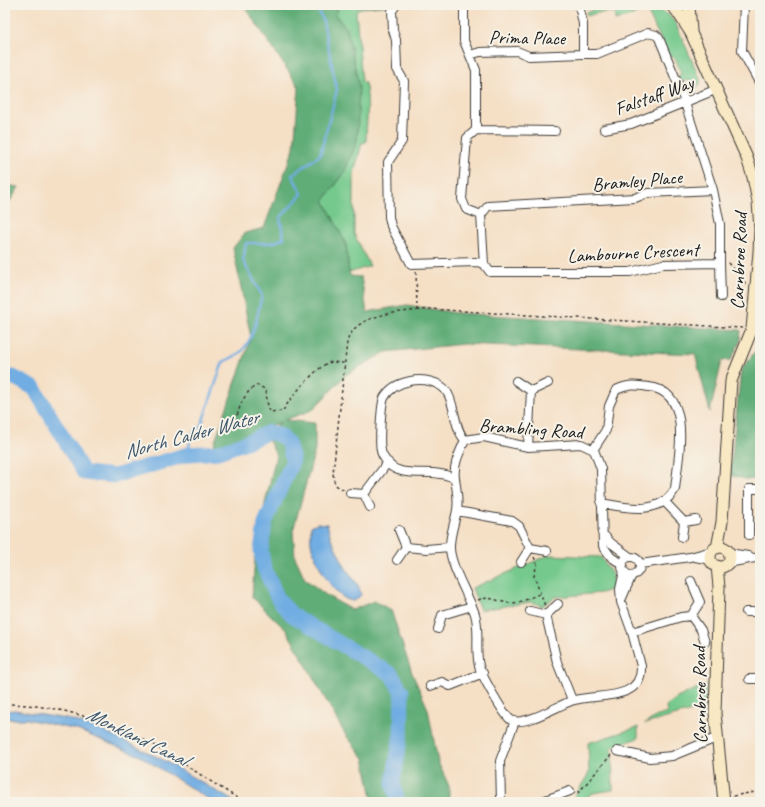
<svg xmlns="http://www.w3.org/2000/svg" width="765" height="807" font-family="Caveat,sans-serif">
<rect width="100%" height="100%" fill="#f7f3e8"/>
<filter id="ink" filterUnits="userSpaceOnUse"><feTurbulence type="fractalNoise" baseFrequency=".025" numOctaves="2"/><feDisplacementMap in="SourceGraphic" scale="8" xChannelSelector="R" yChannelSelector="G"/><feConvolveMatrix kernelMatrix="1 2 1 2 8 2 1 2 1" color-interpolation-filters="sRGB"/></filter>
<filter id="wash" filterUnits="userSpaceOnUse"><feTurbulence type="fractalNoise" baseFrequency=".012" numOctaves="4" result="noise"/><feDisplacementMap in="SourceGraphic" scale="16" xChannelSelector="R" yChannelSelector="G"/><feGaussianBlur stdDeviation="0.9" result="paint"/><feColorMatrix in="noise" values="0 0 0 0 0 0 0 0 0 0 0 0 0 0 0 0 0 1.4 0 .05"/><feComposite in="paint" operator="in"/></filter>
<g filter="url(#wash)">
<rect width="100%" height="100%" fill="#f5dfc5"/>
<path fill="#75c98d" stroke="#487254" d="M338,5H392L360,8L356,11L362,82L365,83C370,104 366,122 366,142L362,143L354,173V234L370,266L349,273L346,246L324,200L343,175L347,29L336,16Z
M591,5H650L669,15L676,24L700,79V85L695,89L696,92L688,95L684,92L692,88L689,80L680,83L678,78L681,72L675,58L669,56L648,13L644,11L615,21V12L597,13L587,16L586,12L592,11Z
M549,555L601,557L613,576L614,589L601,593L555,597L542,606L532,602L480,610L472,588Z
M706,684L705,707L645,724L655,717L667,713L666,706L677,698Z
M638,727V738L612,747L613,790L593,793L580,802H571L589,773L588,743Z"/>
<path fill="#60ad78" stroke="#3e644a" d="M241,5H338L336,16L347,29L359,86L357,142L343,175L324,200L346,244L349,273L351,276L361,277L367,312L407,305L456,313L741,330L740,342L731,360L722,361L710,412L695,354L464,344L386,352L347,374L312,410L285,420L315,423V450L293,531L295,557L305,579L326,595L352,610L374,601L391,610L412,673L428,709L438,762L449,786V802H373L364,758L345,734L287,631L252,597L256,544L276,455L265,433L281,422L213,447L251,338L233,248L245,233L264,228L294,148L299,87L247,10Z
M5,185L19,187L5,209Z
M760,336V480L745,479L730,475L741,370L756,350Z"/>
<path fill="#71ade2" stroke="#46647f" d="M317,523L327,524L331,538L345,567L359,587L361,595L354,601C335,601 317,564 312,548C310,542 311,533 311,526Z
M15,710L72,720L102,730L165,761L235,802H213L140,756L77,730L27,719H5V711Z"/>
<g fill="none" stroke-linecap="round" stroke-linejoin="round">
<path stroke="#71ade2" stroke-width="2.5" d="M189,454L190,435L201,426L223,362C229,359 238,355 242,351C256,335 257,314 262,295L243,261L246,243H272L284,238L280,218L302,194L292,175L320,155L337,90L323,21L316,5"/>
<path stroke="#71ade2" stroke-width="15" d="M5,379L13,377L34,388L84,473L115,476L189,454L218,452L249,441L269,432L281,436L288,443L293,460L265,523L261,551L264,568L278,599L292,615L391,674L402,692L401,734L393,783L398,802"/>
</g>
</g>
<g filter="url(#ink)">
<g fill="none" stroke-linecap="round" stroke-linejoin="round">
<g stroke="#3d3935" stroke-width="10">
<path id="street" d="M396,5L392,11L393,30L396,40L397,69L404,81L402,141L388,162L389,217L391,226L411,264L477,262L484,264L490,272H630L663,264L720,263V224L713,190L682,94L659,38L656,35L648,33L597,54H583V24L579,5
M464,5V41L476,70V130L467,138L462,199L466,209L481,215
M744,5L742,51L760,84
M470,55L480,52L517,51L529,56L583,54
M604,129L631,124L715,90
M476,130L555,131
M481,215L488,206L635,198L648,193L713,190
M481,215L484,264
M720,263L721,297
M516,381L531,391L548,383
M528,447L531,391
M593,450L606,430L609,406L616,390C628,384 636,385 649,387C694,392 678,458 675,489C660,516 627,508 601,503
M455,478C450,477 445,474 440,474C425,471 405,476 392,467C388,464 381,455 381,450C379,442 381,405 384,398C394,380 423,375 441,386C456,395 452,427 465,440
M350,493L364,494L370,507
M364,494L388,462
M665,502L684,522L696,520
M457,511L512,521L519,526L530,548
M399,530L406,547
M602,533L611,543L630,557
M749,535V489H760
M682,537L684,522
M729,553L748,556
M695,557L711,560
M622 566a9 9 0 1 1 18 0a9 9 0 1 1-18 0Z
M397,560L406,547L427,549L449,547
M521,562L530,548L547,551
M728,563L760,557
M640,564L690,557L712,551
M623,565L611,557L603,546L601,469L594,450L581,444L528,447L484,437L465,440C460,452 453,464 455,478C456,489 459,497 457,510C455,522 450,534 450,546C449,564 469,596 475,614C480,630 475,649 479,666C482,676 503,714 511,720C524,727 557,706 571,701C594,693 643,703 641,666L632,632L621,602L620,589L624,571
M691,581L700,602L691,616L701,630L705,642
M622,598L632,575
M558,604L546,615L557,662L572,700
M530,611L546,615
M746,612H760
M438,629L442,615L472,606
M632,632L681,617L691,616
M749,679H760
M430,686L442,682L450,686L483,673
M617,751L650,758L672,756L716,738
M501,802L500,761L515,721
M540,802L570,791"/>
</g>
<g stroke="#3d3935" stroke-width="13">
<path id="secondary" d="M671,5L677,11L691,33L747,158L753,177L758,202L760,229L759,252L752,329L731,381L722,522L717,548
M689,5L691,31
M710 557a10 10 0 1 1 20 0a10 10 0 1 1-20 0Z
M717,566L719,587L715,713L724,802"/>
</g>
<path stroke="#3d3935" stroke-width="1.5" stroke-dasharray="3 3" stroke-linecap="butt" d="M728,263L746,284
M416,272L417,310
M234,427C238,412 242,392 258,385L266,390L267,402L270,412L283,411C288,400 317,367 328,363C333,361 339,363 344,363
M344,489C334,487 334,482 333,473L347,342C356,311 402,313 428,309L742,328
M534,557L537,564L534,576L545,606
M478,600C492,595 498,603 512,603C521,603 531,597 539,594
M5,704C57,704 118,723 162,750C190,767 216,786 245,802
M578,793L611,755
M733,796L760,791
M571,802L574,798"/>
<use href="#street" stroke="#fff" stroke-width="8"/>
<use href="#secondary" stroke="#f8e8c3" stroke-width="11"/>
</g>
</g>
<g text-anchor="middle" stroke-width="4" stroke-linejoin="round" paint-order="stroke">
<g font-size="19" fill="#1c1c1c" stroke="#f7f3e8">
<text transform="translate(527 37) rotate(1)" y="7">Prima Place</text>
<text transform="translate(654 95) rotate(-20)" y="7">Falstaff Way</text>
<text transform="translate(637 180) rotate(-5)" y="7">Bramley Place</text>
<text transform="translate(633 252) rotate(-3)" y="7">Lambourne Crescent</text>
<text transform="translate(738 261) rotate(-88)" y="7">Carnbroe Road</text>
<text transform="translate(531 428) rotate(4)" y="7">Brambling Road</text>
<text transform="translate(699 695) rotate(-91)" y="7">Carnbroe Road</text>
</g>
<g font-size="20" font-style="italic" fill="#3e566b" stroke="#f7f3e8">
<text transform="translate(191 434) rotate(-15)" y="7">North Calder Water</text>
<text transform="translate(137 736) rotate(26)" y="7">Monkland Canal</text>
</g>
</g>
<rect width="765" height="807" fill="none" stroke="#f7f3e8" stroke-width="20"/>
</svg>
